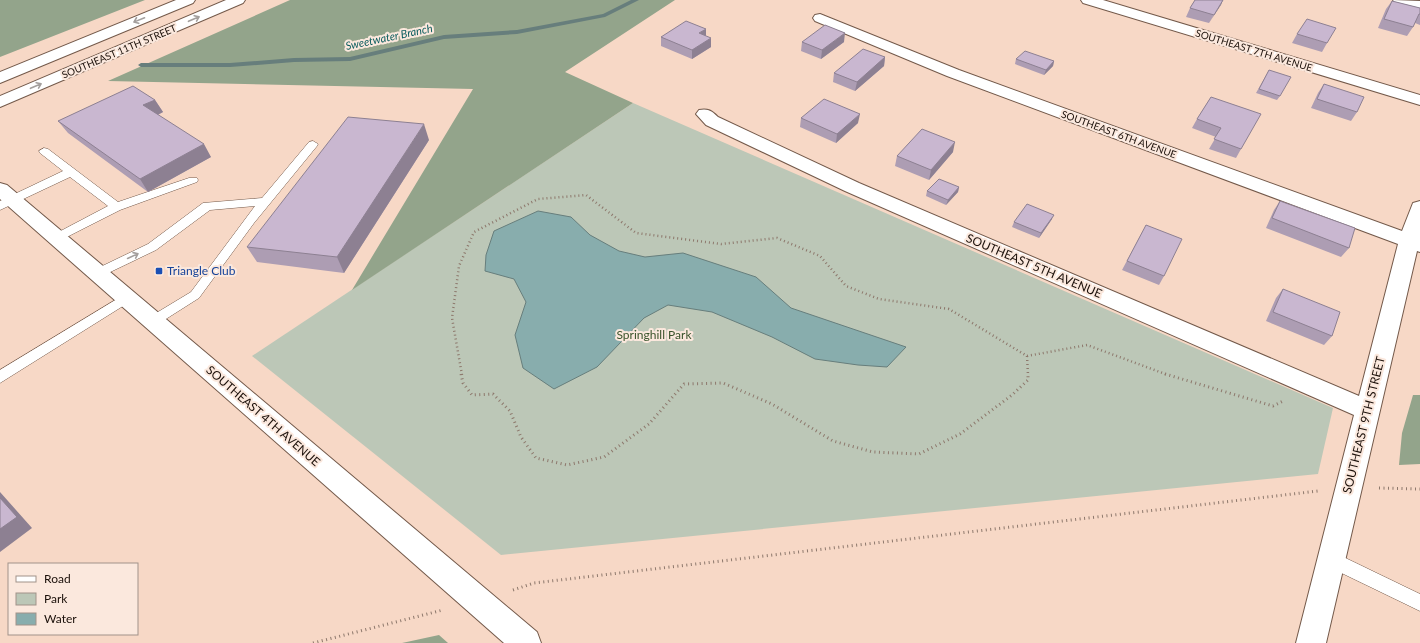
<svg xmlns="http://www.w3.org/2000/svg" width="1420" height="643" font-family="Lato,sans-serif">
<rect width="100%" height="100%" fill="#f7d8c6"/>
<path fill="#bcc7b7" d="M633,103L1333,408L1318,474L501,555L252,356Z"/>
<path fill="#93a48b" d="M0,0H145L0,57Z
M290,0H675L565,72L633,103L352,290L473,89L108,81Z
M1413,395H1420V464L1399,465L1402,433Z
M439,635L448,643H402Z"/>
<path fill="#88adad" stroke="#677e7c" d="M538,211L571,217L590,235L619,251L645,257L683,253L756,277L791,308L906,347L887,367L858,365L815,359L772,337L712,312L668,305L644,318L597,367L554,389L523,368L515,335L526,302L514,279L485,271L486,255L494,231Z"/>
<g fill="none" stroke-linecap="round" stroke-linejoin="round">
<path fill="#677e7c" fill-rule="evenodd" d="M631,0H639L605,17L517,34L444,39L350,61L294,62L230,67H141L138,65L141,63H230L294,58L350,57L444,35L517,30L603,14Z"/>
<g stroke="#73594a" stroke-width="1">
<path id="lane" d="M313,141L318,144L317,146L254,223L199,298L158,324L153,326L148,324L147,321L148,318L191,292L255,206L210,210L156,250L102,276L98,277L94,276L92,273L94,270L148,244L203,203L262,198L309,142Z
M44,148L48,149L118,202L189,178H197L198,180L197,182L120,210L57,242L53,241L51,238L53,235L108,206L70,177L0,210V201L63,171L40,153L39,151Z
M127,293L131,295L133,298L131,301L0,383V370Z
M1331,551L1420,594V611L1325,565L1323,559L1325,553Z"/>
</g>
<g stroke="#73594a" stroke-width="2">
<path id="street" d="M1393,0L1420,1V10L1395,3Z
M820,14L959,70L1402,231L1413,203L1420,201V252L1417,251L1326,643H1296L1354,415L845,191L706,125L696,114L699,110C708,108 712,111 718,117L859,183L1359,396L1398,244L947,76L815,21L813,18L815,15Z"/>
</g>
<g stroke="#73594a" stroke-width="2">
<path id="secondary" d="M1081,0H1103L1420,95V105L1083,3Z
M0,183L7,185L537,632L541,643H504L0,199Z"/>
</g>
<g stroke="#73594a" stroke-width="2">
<path id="highway" d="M176,0H195L193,3L0,83V72Z
M226,0H245L243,3L0,107V96Z"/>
</g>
<path stroke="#8d786c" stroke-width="2.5" stroke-dasharray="1 3" stroke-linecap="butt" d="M1027,356L1028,375
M1027,356L1087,345L1168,375
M462,375L452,318L459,266L474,232L538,199L586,195L636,233L721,244L777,238L820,256L846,286L879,299L949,309L1027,356"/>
<path stroke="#8d786c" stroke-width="3" stroke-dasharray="1 3.5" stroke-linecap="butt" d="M461,374L463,383L472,395L493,394L510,411L521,437L536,458L567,465L604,457L649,424L684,384L723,383L772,404L833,441L873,452L919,454L960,434L1012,395L1028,380V374
M1165,374L1273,406L1283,401
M1379,488L1420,489
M513,590L534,583L1318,491
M313,643L443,610"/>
<use href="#lane" fill="#fff" fill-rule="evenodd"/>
<use href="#street" fill="#fff" fill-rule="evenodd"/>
<use href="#secondary" fill="#fff" fill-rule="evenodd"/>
<use href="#highway" fill="#fff" fill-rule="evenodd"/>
</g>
<path fill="#ad9db3" d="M1195,0H1223L1209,23L1186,17L1190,8Z
M1392,1L1420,8V25L1415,23L1413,27L1407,36L1378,28L1386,9Z
M1297,34L1327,43L1322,52L1292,43Z
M706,36L711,47L692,59L661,46V37Z
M802,42H844L821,59L801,51Z
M885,57L884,66L855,91L833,82L834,73Z
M1016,59L1054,61L1053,66L1044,75L1015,64Z
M1269,70L1280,96L1277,100L1256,93Z
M1324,84L1357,112L1351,121L1311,108L1318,93Z
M1211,97L1241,149L1236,158L1209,149L1216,137L1192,128L1197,119Z
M155,100L163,112L158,115L211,157L148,192L68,133L58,121Z
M801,118L858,123L836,143L800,127Z
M429,140L344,273L257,262L247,247Z
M953,152L929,180L895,166L897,156Z
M959,187L958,192L946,205L926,196L927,191Z
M1280,201L1349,248L1341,257L1266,228L1274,210Z
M1052,219L1039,238L1012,227L1014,222Z
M1146,225L1164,276L1159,285L1122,270Z
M1283,289L1332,336L1324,345L1266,321L1276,298Z"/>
<path fill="#8d8092" d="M1223,0L1221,5L1209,23L1214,15Z
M706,29V38L699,33Z
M845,33L844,42L821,59L822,50Z
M711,38V47L692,59V50Z
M885,57L884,66L855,91L857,82Z
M1054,61L1053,66L1044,75L1046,70Z
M155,100L163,112L151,118L143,105Z
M860,114L858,123L836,143L837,134Z
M424,124L429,140L344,273L337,257Z
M955,142L953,152L929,180L931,170Z
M204,144L211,157L148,192L140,179Z
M959,187L958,192L946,205L948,200Z
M1054,215L1052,219L1039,238L1041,233Z
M0,492L32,528L0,552Z"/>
<path fill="#c9b7d0" stroke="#8d8092" d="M1195,0H1223L1214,15L1190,8Z
M1392,1L1420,8V14H1419L1413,27L1384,19Z
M1307,19L1336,28L1327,43L1297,34Z
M686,21L706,29L699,33L711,38L692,50L661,37Z
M825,25L845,33L822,50L802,42Z
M863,49L885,57L857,82L834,73Z
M1025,51L1054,61L1046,70L1016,59Z
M1269,70L1291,77L1280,96L1259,89Z
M1324,84L1364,97L1357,112L1317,99Z
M133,86L155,100L143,105L204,144L140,179L58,121Z
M1211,97L1261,114L1241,149L1214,139L1221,128L1197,119Z
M824,99L860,114L837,134L801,118Z
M348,117L424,124L337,257L247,247Z
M922,129L955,142L931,170L897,156Z
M939,179L959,187L948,200L927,191Z
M1280,201L1355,228L1349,248L1272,218Z
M1027,204L1054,215L1041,233L1014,222Z
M1146,225L1182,239L1164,276L1127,261Z
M1283,289L1340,312L1332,336L1273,312Z
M0,498L17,517L0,529Z"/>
<defs><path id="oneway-shaft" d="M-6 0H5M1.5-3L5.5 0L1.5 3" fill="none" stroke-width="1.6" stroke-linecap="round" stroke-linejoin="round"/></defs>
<g stroke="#a49f9d">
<use href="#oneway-shaft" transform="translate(194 19) rotate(-23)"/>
<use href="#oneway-shaft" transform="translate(139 20) rotate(158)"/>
<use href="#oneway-shaft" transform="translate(36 86) rotate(-23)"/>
<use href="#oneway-shaft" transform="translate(133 256) rotate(-25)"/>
</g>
<rect fill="#1a4fb4" stroke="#fbe8dd" stroke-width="1.5" x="155" y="267" width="8" height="8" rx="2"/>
<g text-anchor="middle" stroke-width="4" stroke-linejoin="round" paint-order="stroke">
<g font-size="10" fill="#1b100a" stroke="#fbe8dd">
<text transform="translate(1254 50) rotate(17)" y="4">SOUTHEAST 7TH AVENUE</text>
<text transform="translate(119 51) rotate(-23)" y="4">SOUTHEAST 11TH STREET</text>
<text transform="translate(1119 134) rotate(20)" y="4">SOUTHEAST 6TH AVENUE</text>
</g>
<g font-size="11" font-style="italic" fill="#0a5c5e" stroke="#fbe8dd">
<text transform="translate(389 37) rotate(-12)" y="4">Sweetwater Branch</text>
</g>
<g font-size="12" fill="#1b100a" stroke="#fbe8dd">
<text transform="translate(1034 266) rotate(23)" y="4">SOUTHEAST 5TH AVENUE</text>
<text transform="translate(263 416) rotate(41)" y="4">SOUTHEAST 4TH AVENUE</text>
<text transform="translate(1364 425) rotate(-76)" y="4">SOUTHEAST 9TH STREET</text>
</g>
<g font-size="12" fill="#164399" stroke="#fbe8dd" text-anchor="start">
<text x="167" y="275">Triangle Club</text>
</g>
<g font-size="12" fill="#39532b" stroke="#fbe8dd">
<text x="654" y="339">Springhill Park</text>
</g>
</g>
<rect x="8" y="563" width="130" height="72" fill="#fbe8dd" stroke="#a19289"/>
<rect x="16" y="576" width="20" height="6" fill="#ffffff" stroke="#a19289"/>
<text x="44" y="583" font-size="12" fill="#1b100a">Road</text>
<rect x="16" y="593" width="20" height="12" fill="#bcc7b7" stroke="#a19289"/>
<text x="44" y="603" font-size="12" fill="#1b100a">Park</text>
<rect x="16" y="613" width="20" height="12" fill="#88adad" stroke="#a19289"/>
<text x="44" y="623" font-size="12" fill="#1b100a">Water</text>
</svg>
